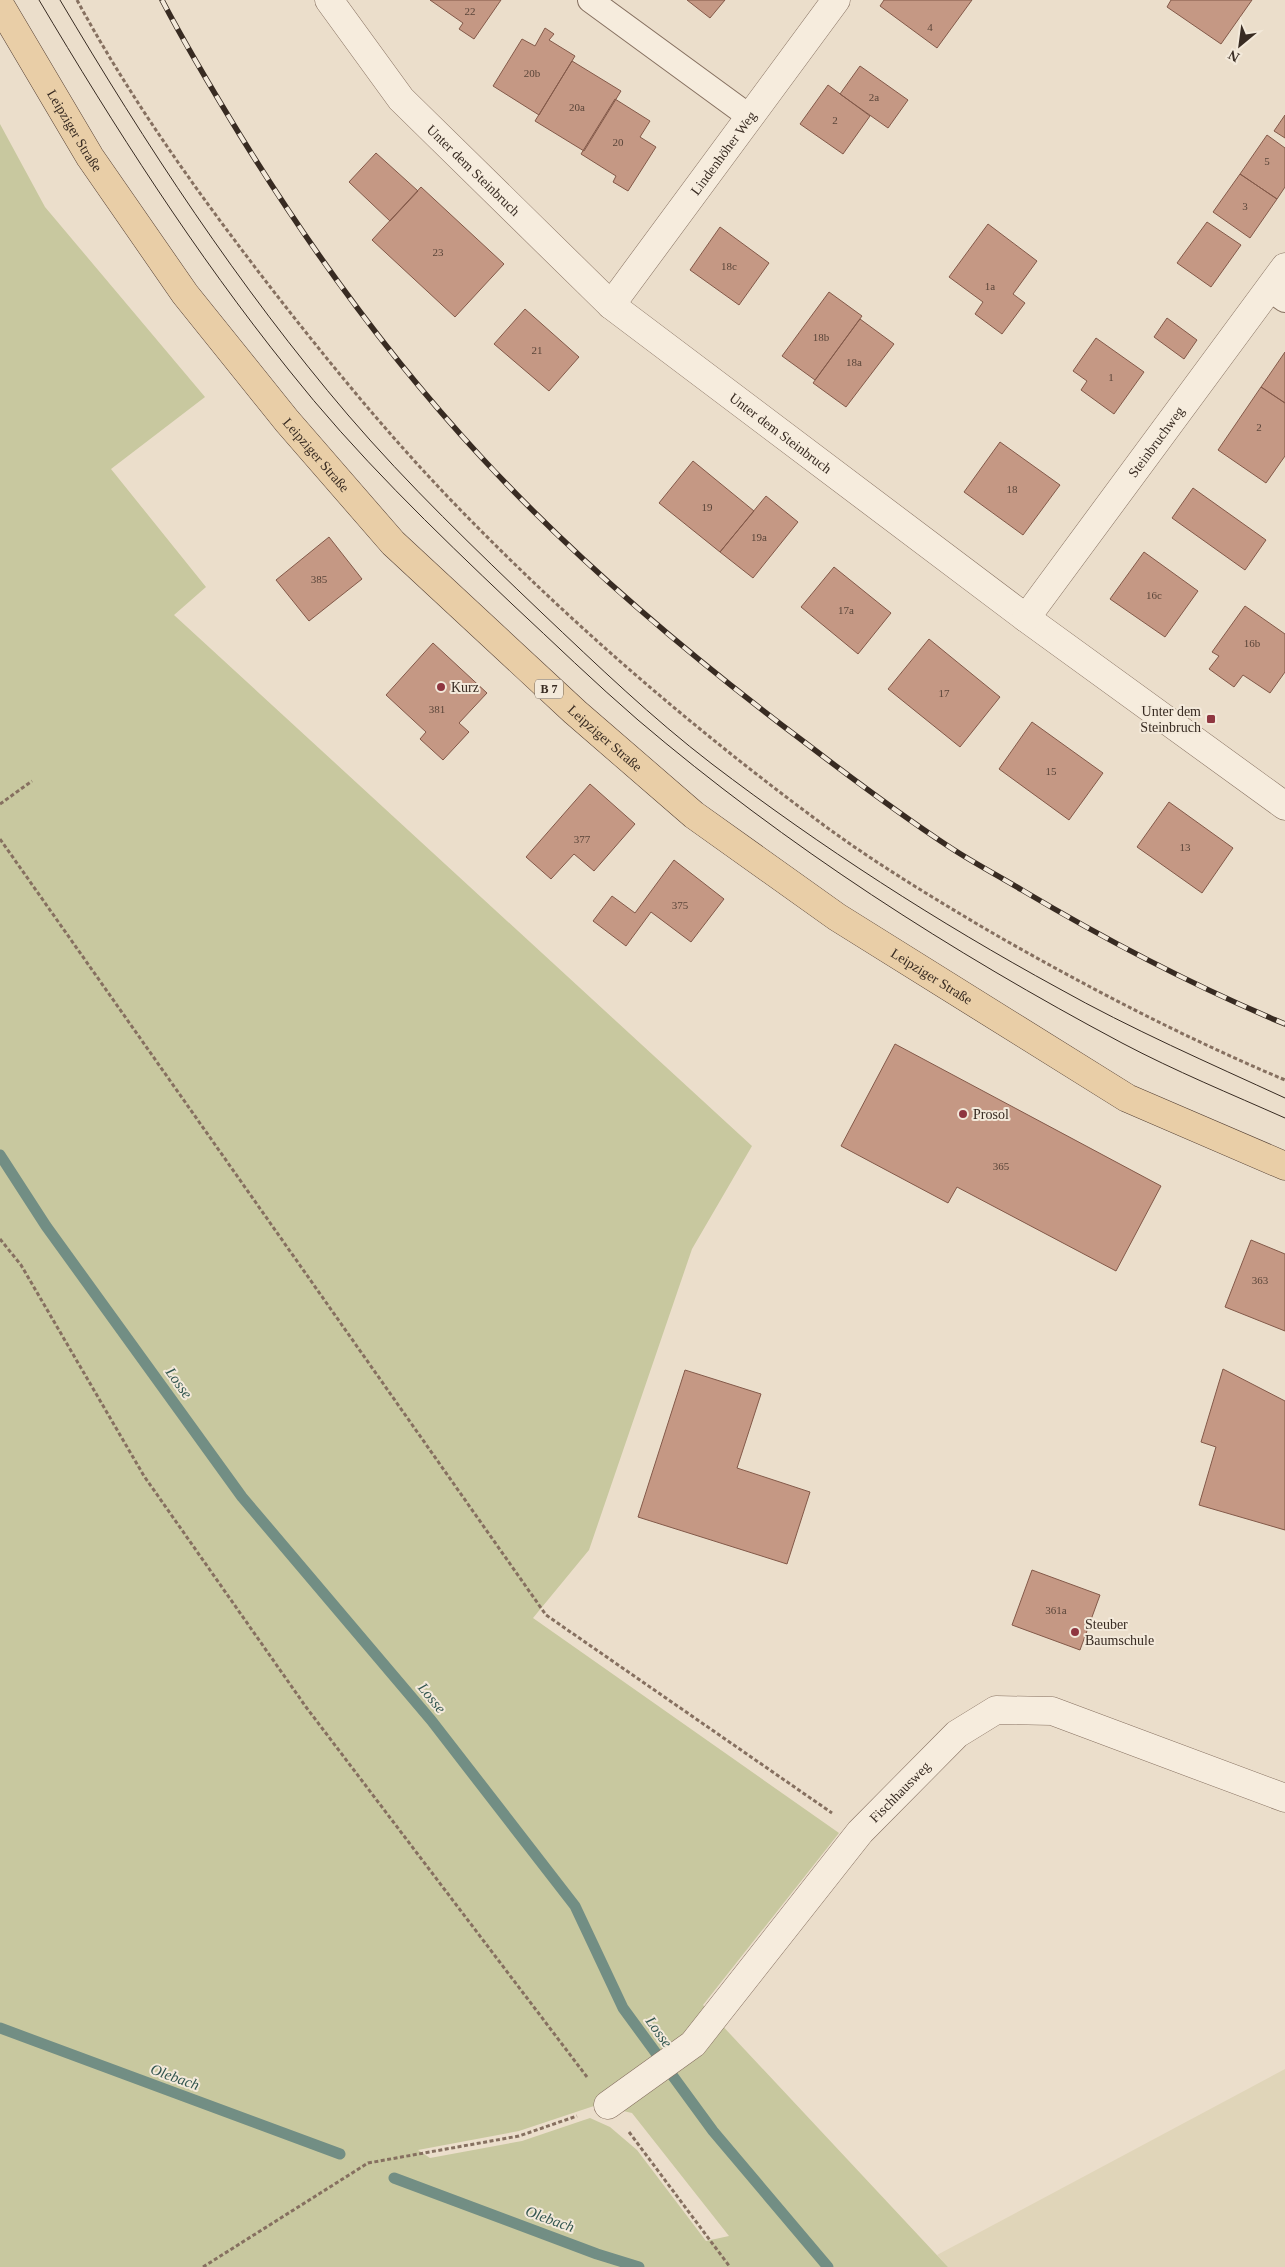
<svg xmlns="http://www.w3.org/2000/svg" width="1285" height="2267" font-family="Georgia,serif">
<rect width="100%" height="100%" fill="#ebdecb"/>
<path fill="#e0d5b9" d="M1285,2069V2267H948L937,2255Z"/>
<path fill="#c8c89f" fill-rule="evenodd" d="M0,124L45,207L205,397L111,469L206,587L174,615L752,1146L692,1249L589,1550L533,1618L839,1833L703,2005L948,2267H0ZM597,2105L632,2113L729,2236L706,2241L637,2150L610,2127L590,2118L522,2141L430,2158L418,2150L519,2131Z"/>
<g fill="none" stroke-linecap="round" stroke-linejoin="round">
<path stroke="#728e84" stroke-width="11" d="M0,1155L46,1226L242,1497L431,1720L575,1906L623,2008L713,2131L828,2267
M0,2028L340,2154
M394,2178L597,2254L639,2267"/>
</g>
<path fill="#c59884" stroke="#835949" d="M430,0H501L474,39L459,29L463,23Z
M687,0H725L710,18Z
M884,0H972L937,48L880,6Z
M1171,0H1252L1221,44L1167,7Z
M545,28L554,34L549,40L575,56L539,115L493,86L522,39L535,46Z
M572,61L621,91L584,151L535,121Z
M860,66L908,100L888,128L840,94Z
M828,85L870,116L843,154L800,124Z
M615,99L650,121L640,137L656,147L628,191L613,182L616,176L581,154Z
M1285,115V138L1274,131Z
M1267,135L1285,148V187L1277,199L1240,174Z
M376,153L418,191L390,221L349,182Z
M1240,174L1277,199L1250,238L1213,212Z
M421,187L504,264L455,317L372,240Z
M1207,222L1241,245L1211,287L1177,263Z
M988,224L1037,261L1013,294L1025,303L1002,334L975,314L983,302L949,277Z
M720,227L769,263L739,305L690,270Z
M829,292L862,316L815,380L782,356Z
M525,309L579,357L549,391L494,344Z
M1167,318L1197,340L1184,359L1154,337Z
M860,319L894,344L846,407L813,383Z
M1096,338L1144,372L1114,414L1081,390L1087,381L1073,371Z
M1285,352V403L1261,387Z
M1261,387L1285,403V456L1266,483L1218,450Z
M1000,442L1060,485L1023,535L964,492Z
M693,461L754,511L720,552L659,503Z
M1193,488L1266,540L1245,570L1172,518Z
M766,496L798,522L753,578L720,552Z
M329,537L362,579L309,621L276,580Z
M1144,552L1198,591L1165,637L1110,599Z
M834,567L891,613L858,654L801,607Z
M1245,606L1285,634V672L1270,693L1243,675L1234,687L1209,669L1219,656L1212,652Z
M929,639L1000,697L960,747L888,689Z
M433,643L487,693L459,723L469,732L443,760L420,739L426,732L386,695Z
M1032,722L1103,773L1069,820L999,769Z
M590,784L635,824L594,871L574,854L551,879L526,857Z
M1169,802L1233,848L1202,893L1137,847Z
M674,860L724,899L691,942L651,912L626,946L593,921L612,896L635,913Z
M895,1044L1161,1186L1116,1271L957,1187L948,1203L841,1146Z
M1251,1240L1285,1254V1331L1225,1307Z
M1223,1369L1285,1401V1530L1199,1505L1216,1447L1201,1442Z
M685,1370L761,1394L737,1468L810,1492L787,1564L638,1517Z
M1032,1570L1100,1595L1080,1650L1012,1625Z"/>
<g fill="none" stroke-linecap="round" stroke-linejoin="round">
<g stroke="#867060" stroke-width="26">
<path id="lane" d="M590,0L750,117
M1269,289L1285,300"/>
</g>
<g stroke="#867060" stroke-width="29">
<g id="street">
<path id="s1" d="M329,0L401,99L611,305L1026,618L1285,806"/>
<path id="s2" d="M611,305L836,0"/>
<path id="s3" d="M1026,618L1285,267"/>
<path id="s4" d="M608,2105L693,2044L860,1832L957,1734L996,1710L1052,1711L1285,1798"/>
</g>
</g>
<g stroke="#554034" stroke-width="29">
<g id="primary">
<path id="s5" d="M0,5L90,157L185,294L287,421L393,543L575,712L694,815L837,917L1127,1098L1285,1166"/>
</g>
</g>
<path stroke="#867060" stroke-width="3" stroke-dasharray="4 2.5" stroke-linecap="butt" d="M77,0C132,102 200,196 271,288C327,360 385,431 448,497C564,618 693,729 829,829C880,866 935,899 989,931C1085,986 1183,1037 1285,1080
M0,804L32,781
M0,839L546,1615L832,1813
M0,1239L21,1265L144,1476L306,1707L587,2077
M629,2132L730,2267
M203,2267L368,2163L519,2136L577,2116"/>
<use href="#lane" stroke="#f6ecdd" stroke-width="24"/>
<use href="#street" stroke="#f6ecdd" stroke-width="28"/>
<use href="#primary" stroke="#e9cea7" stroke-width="28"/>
<path stroke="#382b22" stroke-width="1" d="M39,0C115,128 195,253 288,369C355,454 434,530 512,604C554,643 595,683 638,720C786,846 951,952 1122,1043C1175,1071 1231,1094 1285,1118
M60,0C146,145 238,286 348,415C408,485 475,549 542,613C597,665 652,718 712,764C821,847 937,922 1058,988C1131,1029 1209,1063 1285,1098"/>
<g stroke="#382b22" stroke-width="5.5">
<path id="rail" d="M162,0C186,46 213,91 240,135C311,250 390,359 482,458C579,563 690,656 803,741C850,777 898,813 948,846C972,862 997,875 1022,890C1106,940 1194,986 1285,1024"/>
</g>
<use href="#rail" stroke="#f3e9da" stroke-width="4" stroke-dasharray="11" stroke-linecap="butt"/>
</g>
<g fill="#8f3640" stroke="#f3e9da" stroke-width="2">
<circle cx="441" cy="687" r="5"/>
<rect x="1206" y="714" width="10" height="10" rx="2.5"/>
<circle cx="963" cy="1114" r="5"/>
<circle cx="1075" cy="1632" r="5"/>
</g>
<g text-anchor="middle" stroke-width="4" stroke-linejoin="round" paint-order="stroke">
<g font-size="11" fill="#5b463a">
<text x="470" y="15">22</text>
<text x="930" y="31">4</text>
<text x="532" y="77">20b</text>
<text x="874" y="101">2a</text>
<text x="577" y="111">20a</text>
<text x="835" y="124">2</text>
<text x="618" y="146">20</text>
<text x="1267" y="165">5</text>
<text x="1245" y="210">3</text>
<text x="438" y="256">23</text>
<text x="729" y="270">18c</text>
<text x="990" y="290">1a</text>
<text x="821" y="341">18b</text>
<text x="537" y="354">21</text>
<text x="854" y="366">18a</text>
<text x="1111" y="381">1</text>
<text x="1259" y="431">2</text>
<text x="1012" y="493">18</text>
<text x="707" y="511">19</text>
<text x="759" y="541">19a</text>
<text x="319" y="583">385</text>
<text x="1154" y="599">16c</text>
<text x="846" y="614">17a</text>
<text x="1252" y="647">16b</text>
<text x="944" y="697">17</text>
<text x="437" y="713">381</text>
<text x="1051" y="775">15</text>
<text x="582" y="843">377</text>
<text x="1185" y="851">13</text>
<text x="680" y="909">375</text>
<text x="1001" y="1170">365</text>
<text x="1260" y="1284">363</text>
<text x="1056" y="1614">361a</text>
</g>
<rect fill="#f3e9da" stroke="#706459" stroke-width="1" x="535" y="679.5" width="28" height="19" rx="4"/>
<g font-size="12" font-weight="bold" fill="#382b22">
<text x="549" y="693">B 7</text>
</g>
<g font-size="14" fill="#382b22" stroke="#f3e9da">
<text dy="5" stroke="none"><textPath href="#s5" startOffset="146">Leipziger Straße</textPath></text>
<text dy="5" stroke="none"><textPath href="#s2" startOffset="189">Lindenhöher Weg</textPath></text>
<text dy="5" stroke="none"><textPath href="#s1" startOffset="224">Unter dem Steinbruch</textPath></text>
<text dy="5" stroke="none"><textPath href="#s1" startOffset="629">Unter dem Steinbruch</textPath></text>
<text dy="5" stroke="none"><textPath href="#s3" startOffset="219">Steinbruchweg</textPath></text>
<text dy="5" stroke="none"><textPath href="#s5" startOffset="551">Leipziger Straße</textPath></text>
<text dy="5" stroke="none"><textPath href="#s5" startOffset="956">Leipziger Straße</textPath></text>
<text dy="5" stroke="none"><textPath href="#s5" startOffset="1361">Leipziger Straße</textPath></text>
<text dy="5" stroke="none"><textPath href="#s4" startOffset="431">Fischhausweg</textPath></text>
</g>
<g font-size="14" fill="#382b22" stroke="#f3e9da" text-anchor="start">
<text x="451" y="692">Kurz</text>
<text x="1201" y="716" text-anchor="end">Unter dem<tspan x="1201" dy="16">Steinbruch</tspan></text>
<text x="973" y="1119">Prosol</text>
<text x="1085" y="1629">Steuber<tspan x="1085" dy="16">Baumschule</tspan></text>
</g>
<g font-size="15" font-style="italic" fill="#335650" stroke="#f3e9da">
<text transform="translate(179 1383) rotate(54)" y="5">Losse</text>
<text transform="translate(432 1698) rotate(50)" y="5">Losse</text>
<text transform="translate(659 2032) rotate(54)" y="5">Losse</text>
<text transform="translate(175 2077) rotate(20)" y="5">Olebach</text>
<text transform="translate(550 2219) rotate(20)" y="5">Olebach</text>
</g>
</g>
<g transform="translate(1240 45) rotate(209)" stroke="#f3e9da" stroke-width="4" paint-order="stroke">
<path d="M0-4L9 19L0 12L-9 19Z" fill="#382b22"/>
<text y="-8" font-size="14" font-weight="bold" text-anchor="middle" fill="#382b22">N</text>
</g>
</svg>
